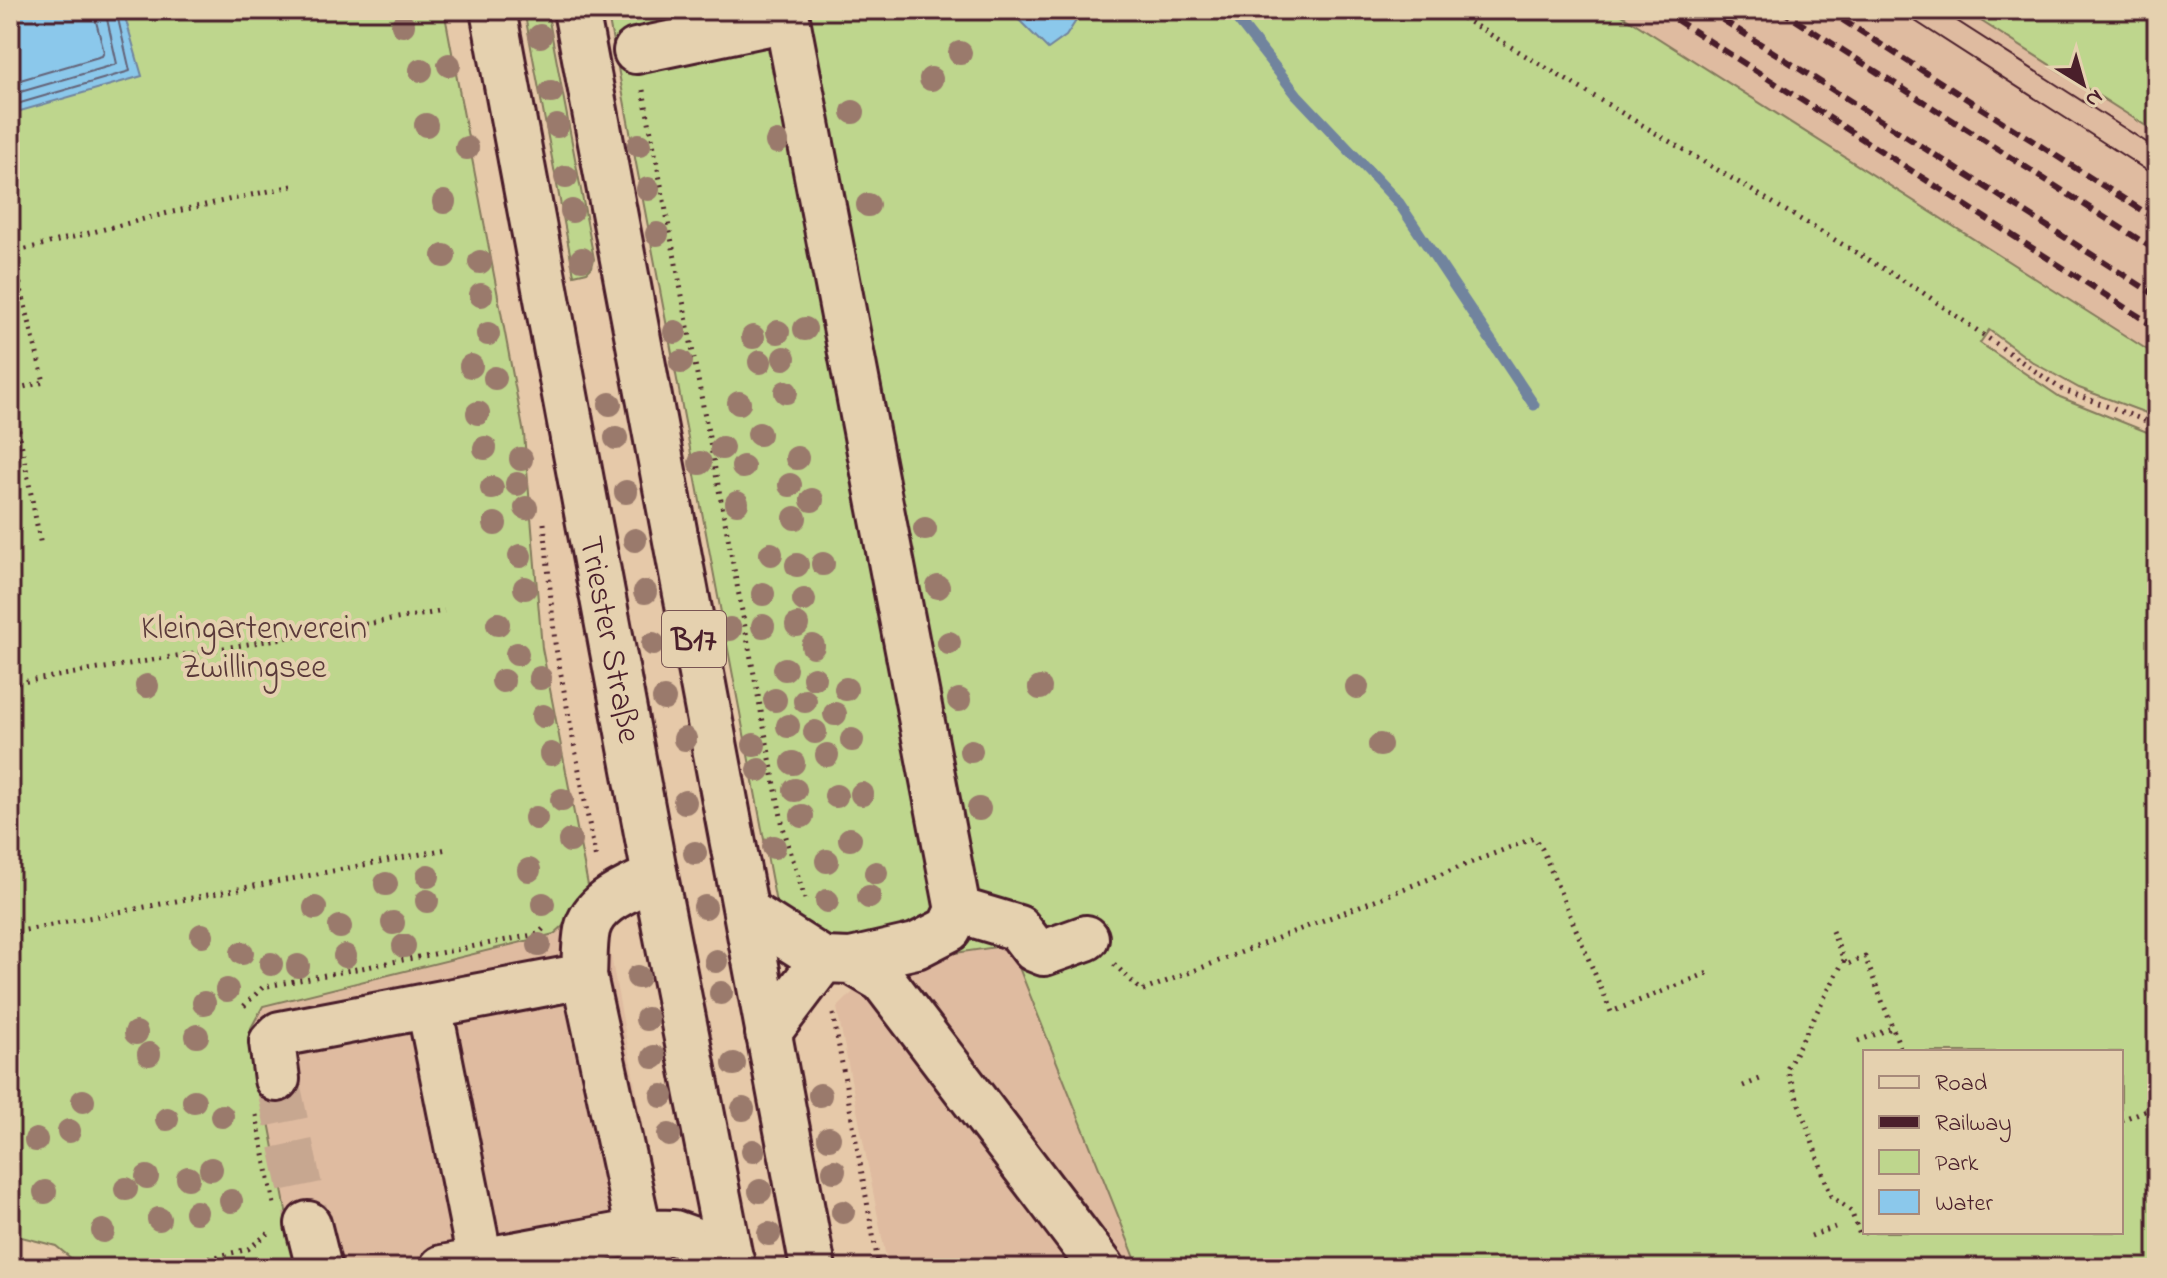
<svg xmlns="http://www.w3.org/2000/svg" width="2167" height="1278" font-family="'Indie Flower',sans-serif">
<rect width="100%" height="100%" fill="#e6c9a9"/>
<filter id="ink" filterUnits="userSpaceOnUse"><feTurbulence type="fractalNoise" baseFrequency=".0125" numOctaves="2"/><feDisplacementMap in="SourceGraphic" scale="16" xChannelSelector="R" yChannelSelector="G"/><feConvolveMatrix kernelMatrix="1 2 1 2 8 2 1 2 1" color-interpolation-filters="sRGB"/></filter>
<g filter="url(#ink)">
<path fill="#dfbba0" d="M1614,10H1965L2157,133V356Z
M591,901L608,940L669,1268H297L251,1028L263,1005L554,934Z
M1010,945L1139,1268H888L837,1008L862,983L912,961Z"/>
<path fill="#bed68d" stroke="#847a5c" stroke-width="2" fill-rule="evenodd" d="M10,10H444L524,434L542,648L591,901L554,934L263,1006L251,1028L297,1268H83L56,1246L10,1234Z
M524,10H547L594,259L592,267L587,272L574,275Z
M607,10H634L635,15L667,10H1614L2157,356V417L2079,388L2034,363L1989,330L1980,343L2060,397L2157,436V1268H1139L1010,945L790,977ZM1865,1052H2121V1232H1865Z
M1965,10H2157V133L1981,21Z"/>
<path fill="#8bc8eb" stroke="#71849e" stroke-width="2" d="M10,10H123L142,76L10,114Z
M1001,10H1083L1066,36L1048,49L1020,21Z"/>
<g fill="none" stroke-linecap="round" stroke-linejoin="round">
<path stroke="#646378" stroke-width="2" d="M10,83L102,56L104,52L93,10
M10,95L117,64L105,10
M10,106L130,71L116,10"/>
<path stroke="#71849e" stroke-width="11" d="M1230,10L1297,95L1399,203L1534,405"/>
<path stroke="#c7a790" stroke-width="44" stroke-dasharray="44 22" stroke-linecap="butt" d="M277,1079L308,1224"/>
<g stroke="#4a1f2b" stroke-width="50">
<path id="minor" d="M636,51L787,19L958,910L949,929L916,946L851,961
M958,910L1018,928L1034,949L1044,953L1086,938
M746,911L823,960L851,961L883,980L1102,1268
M429,1006L480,1260
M768,1033L823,960
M277,1079L272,1042L280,1034L584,976
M308,1224L319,1268
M442,1268L638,1232L674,1233L705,1244L731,1260
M647,1268L584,976C585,961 584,945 587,930C594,900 631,889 655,876"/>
</g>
<g stroke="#4a1f2b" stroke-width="50">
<path id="major" d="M493,10L655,876L732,1268
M576,10L813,1268"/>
</g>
<path stroke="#4a1f2b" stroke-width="5" stroke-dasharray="2 6" stroke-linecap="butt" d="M1449,10L1919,290L2061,389L2157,425
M643,90L783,827L805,899
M12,252L44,382L11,390L41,546
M10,253L168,213L297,185
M544,523L555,643L596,860
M10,684L444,611
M1832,931L1846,965L1865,957L1902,1052
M10,933L447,849
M1844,960L1787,1069L1831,1196L1851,1211L1860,1235L1866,1232
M1114,964L1142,991L1534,838L1542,849L1611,1012L1708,973
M244,1006L263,987L538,934L546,926
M833,1014L879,1268
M1858,1041L1892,1028
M1743,1086L1760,1079
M256,1115L274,1204
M2121,1120L2157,1106
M1811,1236L1835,1227
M10,1260L25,1268
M170,1268L248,1249L269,1233"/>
<use href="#minor" stroke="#e5d1af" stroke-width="44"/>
<use href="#major" stroke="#e5d1af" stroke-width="44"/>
<path stroke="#4a1f2b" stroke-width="2" d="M1898,10L2157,177
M1940,10L2157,149"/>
<path stroke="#4a1f2b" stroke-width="6" stroke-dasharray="12 6" stroke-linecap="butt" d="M1661,10L2157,328
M1707,10L2157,296
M1780,10L2157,251
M1827,10L2157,220"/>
</g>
<g fill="#9a7a6c">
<circle cx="403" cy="25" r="12"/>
<circle cx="540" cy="36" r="12"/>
<circle cx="960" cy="53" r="12"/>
<circle cx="449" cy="65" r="12"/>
<circle cx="421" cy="70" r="12"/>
<circle cx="931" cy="79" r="12"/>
<circle cx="551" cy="92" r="12"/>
<circle cx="853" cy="112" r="12"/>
<circle cx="426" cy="125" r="12"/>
<circle cx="557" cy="126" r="12"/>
<circle cx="777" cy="142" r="12"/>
<circle cx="639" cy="145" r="12"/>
<circle cx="467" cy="148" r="12"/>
<circle cx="566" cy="177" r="12"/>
<circle cx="648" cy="189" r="12"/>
<circle cx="444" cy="202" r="12"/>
<circle cx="868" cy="205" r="12"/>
<circle cx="572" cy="211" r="12"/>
<circle cx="657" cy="234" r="12"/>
<circle cx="444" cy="256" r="12"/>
<circle cx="582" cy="259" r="12"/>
<circle cx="480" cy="262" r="12"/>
<circle cx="481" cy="295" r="12"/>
<circle cx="805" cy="329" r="12"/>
<circle cx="675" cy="332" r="12"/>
<circle cx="778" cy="332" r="12"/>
<circle cx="488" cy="334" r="12"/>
<circle cx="753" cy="337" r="12"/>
<circle cx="784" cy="358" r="12"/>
<circle cx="681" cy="362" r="12"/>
<circle cx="760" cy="362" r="12"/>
<circle cx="471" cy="366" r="12"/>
<circle cx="495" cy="378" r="12"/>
<circle cx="786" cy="392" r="12"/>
<circle cx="739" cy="403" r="12"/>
<circle cx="610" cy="404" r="12"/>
<circle cx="478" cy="413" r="12"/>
<circle cx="759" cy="434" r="12"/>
<circle cx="616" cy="438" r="12"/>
<circle cx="485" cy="448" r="12"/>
<circle cx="722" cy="448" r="12"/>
<circle cx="797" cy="458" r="12"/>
<circle cx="521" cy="459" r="12"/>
<circle cx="700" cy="463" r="12"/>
<circle cx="743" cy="467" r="12"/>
<circle cx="517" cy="484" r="12"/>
<circle cx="790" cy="485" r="12"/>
<circle cx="492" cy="488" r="12"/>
<circle cx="626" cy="492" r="12"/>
<circle cx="812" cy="500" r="12"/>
<circle cx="737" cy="503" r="12"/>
<circle cx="526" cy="508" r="12"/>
<circle cx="795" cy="518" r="12"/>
<circle cx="495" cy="524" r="12"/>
<circle cx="925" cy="529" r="12"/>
<circle cx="635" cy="540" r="12"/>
<circle cx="771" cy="554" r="12"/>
<circle cx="520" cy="556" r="12"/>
<circle cx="823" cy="564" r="12"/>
<circle cx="797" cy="565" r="12"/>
<circle cx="938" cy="587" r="12"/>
<circle cx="525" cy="588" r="12"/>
<circle cx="645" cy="592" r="12"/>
<circle cx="763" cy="594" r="12"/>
<circle cx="804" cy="600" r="12"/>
<circle cx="498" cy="624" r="12"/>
<circle cx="797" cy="625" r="12"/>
<circle cx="763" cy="626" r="12"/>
<circle cx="730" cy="629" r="12"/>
<circle cx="949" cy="643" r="12"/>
<circle cx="653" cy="644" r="12"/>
<circle cx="813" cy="646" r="12"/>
<circle cx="517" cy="654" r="12"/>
<circle cx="785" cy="669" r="12"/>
<circle cx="540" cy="678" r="12"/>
<circle cx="814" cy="678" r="12"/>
<circle cx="503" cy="681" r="12"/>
<circle cx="147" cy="686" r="12"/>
<circle cx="1357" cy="687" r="12"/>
<circle cx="1040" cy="688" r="12"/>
<circle cx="846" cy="689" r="12"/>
<circle cx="664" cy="699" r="12"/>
<circle cx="775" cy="700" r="12"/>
<circle cx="959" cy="700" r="12"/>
<circle cx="805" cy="701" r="12"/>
<circle cx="835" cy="714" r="12"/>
<circle cx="543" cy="716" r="12"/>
<circle cx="788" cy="726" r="12"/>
<circle cx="815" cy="732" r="12"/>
<circle cx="685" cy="739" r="12"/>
<circle cx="852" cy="740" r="12"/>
<circle cx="754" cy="745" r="12"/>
<circle cx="1380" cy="745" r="12"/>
<circle cx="971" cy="751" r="12"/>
<circle cx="551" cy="754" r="12"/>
<circle cx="827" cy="755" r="12"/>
<circle cx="793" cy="763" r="12"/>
<circle cx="759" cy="770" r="12"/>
<circle cx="795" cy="790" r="12"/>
<circle cx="862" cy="794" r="12"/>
<circle cx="836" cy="796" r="12"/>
<circle cx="562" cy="800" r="12"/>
<circle cx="685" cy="802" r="12"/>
<circle cx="979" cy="809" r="12"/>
<circle cx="802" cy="816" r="12"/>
<circle cx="536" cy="818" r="12"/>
<circle cx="850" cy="839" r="12"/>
<circle cx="570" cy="841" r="12"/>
<circle cx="774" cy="847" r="12"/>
<circle cx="695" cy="853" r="12"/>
<circle cx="827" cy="861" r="12"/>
<circle cx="529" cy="870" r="12"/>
<circle cx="876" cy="873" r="12"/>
<circle cx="428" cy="876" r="12"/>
<circle cx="386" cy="884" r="12"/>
<circle cx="869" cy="897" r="12"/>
<circle cx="427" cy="901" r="12"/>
<circle cx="827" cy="901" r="12"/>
<circle cx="543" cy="904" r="12"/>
<circle cx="705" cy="907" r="12"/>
<circle cx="315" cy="908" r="12"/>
<circle cx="393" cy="923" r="12"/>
<circle cx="340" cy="927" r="12"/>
<circle cx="202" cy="935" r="12"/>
<circle cx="539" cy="945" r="12"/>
<circle cx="404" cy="946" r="12"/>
<circle cx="242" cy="953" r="12"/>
<circle cx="345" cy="956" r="12"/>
<circle cx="716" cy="961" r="12"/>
<circle cx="271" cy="964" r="12"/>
<circle cx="298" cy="966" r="12"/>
<circle cx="638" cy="977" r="12"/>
<circle cx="227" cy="990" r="12"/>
<circle cx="721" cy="993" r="12"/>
<circle cx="204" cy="1003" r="12"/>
<circle cx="647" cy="1019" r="12"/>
<circle cx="136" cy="1033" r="12"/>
<circle cx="197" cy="1036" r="12"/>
<circle cx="149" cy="1054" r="12"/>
<circle cx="654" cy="1057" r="12"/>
<circle cx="734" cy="1064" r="12"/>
<circle cx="820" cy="1095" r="12"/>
<circle cx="662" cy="1096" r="12"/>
<circle cx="83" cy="1101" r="12"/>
<circle cx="194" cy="1101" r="12"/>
<circle cx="743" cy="1109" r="12"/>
<circle cx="222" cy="1116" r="12"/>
<circle cx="167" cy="1119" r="12"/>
<circle cx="69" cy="1131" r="12"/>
<circle cx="669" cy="1135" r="12"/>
<circle cx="829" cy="1138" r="12"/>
<circle cx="36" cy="1140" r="12"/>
<circle cx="753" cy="1151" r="12"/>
<circle cx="211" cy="1169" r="12"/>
<circle cx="834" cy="1171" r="12"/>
<circle cx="147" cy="1177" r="12"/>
<circle cx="188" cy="1178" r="12"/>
<circle cx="126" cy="1189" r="12"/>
<circle cx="760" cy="1191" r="12"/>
<circle cx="45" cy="1192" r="12"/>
<circle cx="231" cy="1201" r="12"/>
<circle cx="196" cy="1212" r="12"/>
<circle cx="843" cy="1212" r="12"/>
<circle cx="159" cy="1219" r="12"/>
<circle cx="103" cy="1231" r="12"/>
<circle cx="769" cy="1234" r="12"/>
</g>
</g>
<g text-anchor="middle" stroke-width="8" stroke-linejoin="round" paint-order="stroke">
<rect fill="#e5d1af" stroke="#785453" stroke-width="2" x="662" y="611" width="64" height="56" rx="6"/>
<g font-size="32" font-weight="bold" fill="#4a1f2b">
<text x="694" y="650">B17</text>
</g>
<g font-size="34" fill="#5b3a3a" stroke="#e5d1af">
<text x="254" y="638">Kleingartenverein<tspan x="254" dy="39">Zwillingsee</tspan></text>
</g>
<g font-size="34" fill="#4a1f2b" stroke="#e5d1af">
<text transform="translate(612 639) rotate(79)" y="12">Triester Straße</text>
</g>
</g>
<rect width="2167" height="1278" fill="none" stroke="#e5d1af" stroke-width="40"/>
<rect x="20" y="20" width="2127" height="1238" fill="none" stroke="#4a1f2b" stroke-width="3" filter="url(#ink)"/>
<rect x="1863" y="1050" width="260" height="184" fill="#e5d1af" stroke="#a78a7a" stroke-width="2"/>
<rect x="1879" y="1076" width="40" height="12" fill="#e5d1af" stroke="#a78a7a" stroke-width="2"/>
<text x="1935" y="1090" font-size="24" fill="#4a1f2b">Road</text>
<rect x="1879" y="1116" width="40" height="12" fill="#4a1f2b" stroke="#a78a7a" stroke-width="2"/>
<text x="1935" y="1130" font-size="24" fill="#4a1f2b">Railway</text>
<rect x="1879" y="1150" width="40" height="24" fill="#bed68d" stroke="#a78a7a" stroke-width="2"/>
<text x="1935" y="1170" font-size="24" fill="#4a1f2b">Park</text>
<rect x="1879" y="1190" width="40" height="24" fill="#8bc8eb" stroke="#a78a7a" stroke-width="2"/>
<text x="1935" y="1210" font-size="24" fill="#4a1f2b">Water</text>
<g transform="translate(2083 84) rotate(143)" stroke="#e5d1af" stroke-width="6" paint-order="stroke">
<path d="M0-6L14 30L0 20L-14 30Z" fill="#4a1f2b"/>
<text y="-12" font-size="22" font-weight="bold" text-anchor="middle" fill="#4a1f2b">N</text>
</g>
</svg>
